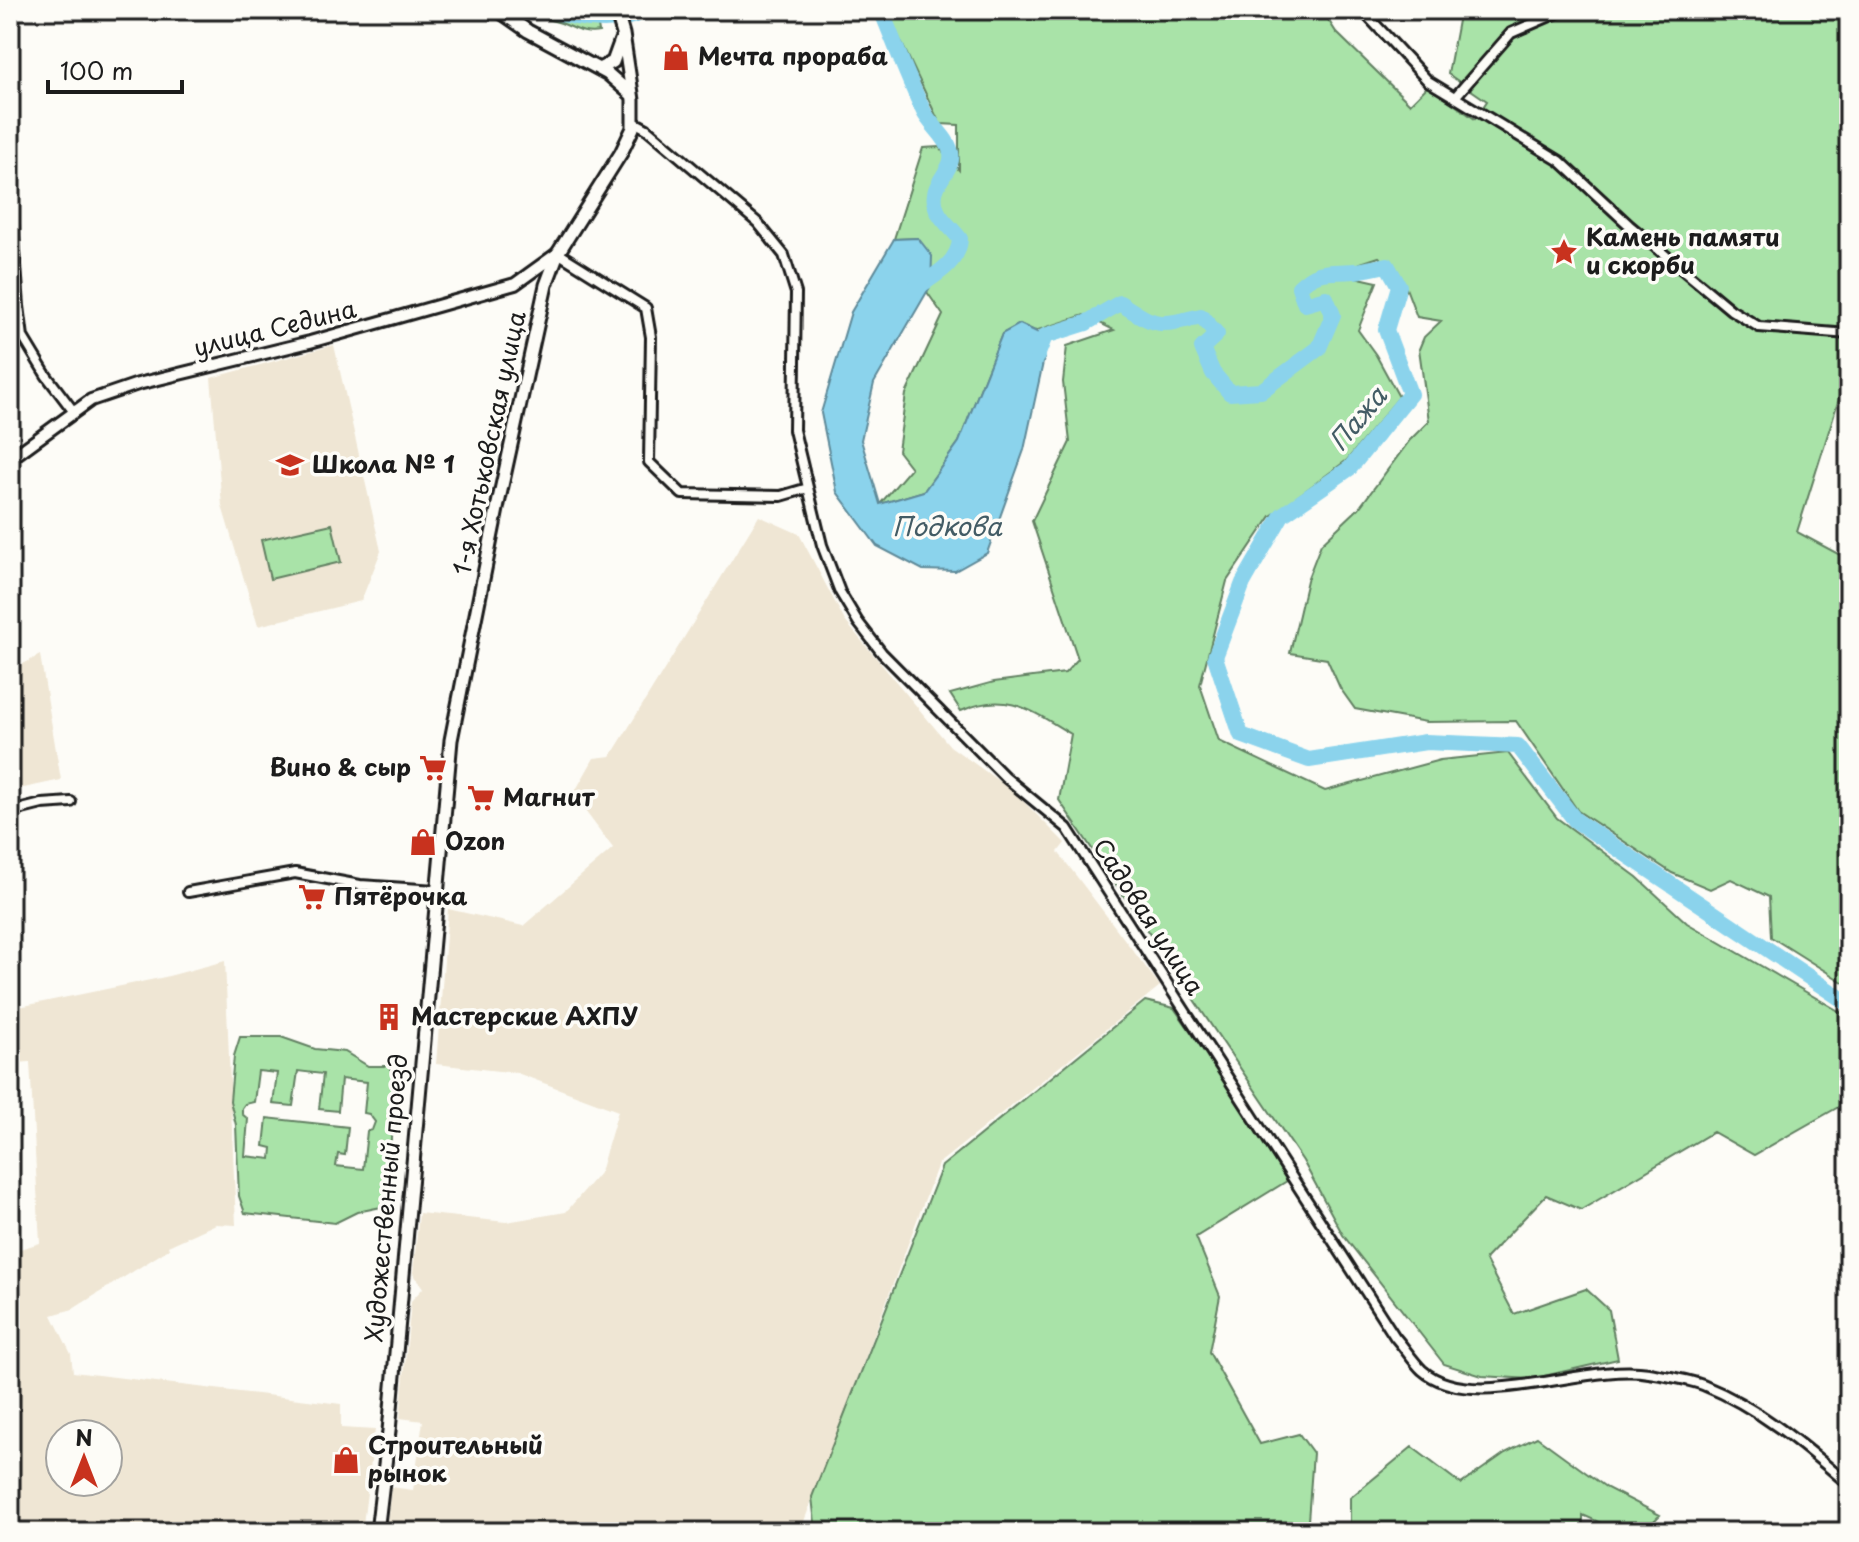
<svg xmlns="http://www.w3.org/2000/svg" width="1859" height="1542" font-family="'Playpen Sans',sans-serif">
<rect width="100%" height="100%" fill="#fdfcf7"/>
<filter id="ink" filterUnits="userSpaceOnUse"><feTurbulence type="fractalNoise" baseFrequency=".0125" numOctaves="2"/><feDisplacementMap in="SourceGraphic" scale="16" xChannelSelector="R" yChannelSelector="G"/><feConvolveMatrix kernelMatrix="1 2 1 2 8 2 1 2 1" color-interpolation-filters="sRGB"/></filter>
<g filter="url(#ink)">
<path fill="#efe6d4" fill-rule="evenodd" d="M334,345L381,551L361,601L258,626L222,506L211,378Z
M759,516L799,534L845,621L950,746L1014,792L1065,843L1058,852L1160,986L938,1164L800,1532L762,1526L761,1532H386L391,1487L413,1490L423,1421L400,1418L411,1301L423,1288L413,1273L419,1213L506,1222L566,1212L600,1172L618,1111L517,1073L436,1064L448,909L523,926L613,848L573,795L594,758L611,756Z
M40,655L61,780L10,791V671Z
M225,961L236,1225L216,1224L168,1246L169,1249L73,1309L52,1315L71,1354L73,1372L341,1404V1428L375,1430L362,1532H10V1252L40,1243L30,1062L16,1063L14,1008L165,977ZM60,1434H108V1482H60Z"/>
<path fill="#a9e3a8" stroke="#628062" stroke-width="2" fill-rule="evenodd" d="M523,10H584L598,26L599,32C583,35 575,28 561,23C546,18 537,19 523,10Z
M886,10H1322L1336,32L1410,104L1428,86L1475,119L1487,101L1448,74L1460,10H1849V367L1797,532L1842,556L1849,570V986L1771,937L1769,897L1731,879L1710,889L1672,873L1578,811L1516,721L1426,722L1355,709L1340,688L1327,659L1290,653L1307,580L1321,544L1359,508L1410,440L1429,421L1419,349L1424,337L1441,321L1417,317L1403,280L1379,257L1333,272L1377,282L1358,330L1376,355L1399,397L1347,460L1271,516L1227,581L1200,685L1219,741L1325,791L1440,760L1508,753L1557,818L1637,877L1687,923L1849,1017V1101L1754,1155L1713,1132L1581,1210L1546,1195L1485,1259L1514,1314L1586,1289L1609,1310L1618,1359L1531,1379L1482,1376L1444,1364L1343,1235L1303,1161L1059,800L1071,734C1032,711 1007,690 961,711L950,694L994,682L1065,673L1078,659L1032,521L1070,442L1063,382L1067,346L1114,330L1084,315L1035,331L1020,324L1002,334L959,442L924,491L880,504L911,468L898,451L906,394L943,315L927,292L931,285L918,238L894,239L923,148L939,147L959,170V125L940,124Z
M332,524L341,562L270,579L261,540Z
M1145,1001L1174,1008L1226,1081L1287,1181L1196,1237L1220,1296L1209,1352L1260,1444L1299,1434L1313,1453L1308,1521L1313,1532H816L812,1497L942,1166Z
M240,1037H281L315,1049L345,1052L368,1066H389L398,1081L392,1119L388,1195L381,1207L357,1212L335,1223L245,1213L239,1196L236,1125L230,1101L234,1056ZM258,1071L277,1073L273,1104L293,1106L298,1071L323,1074L319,1109L338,1111L341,1079L367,1082L364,1113L369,1114L375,1122L372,1130L367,1131L363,1169L336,1166L338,1154L345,1155L348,1127L267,1118L264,1146L272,1148L271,1159L245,1156L248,1119L242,1114V1108L245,1104L254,1102Z
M1537,1437L1607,1488L1660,1515L1643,1532H1621L1583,1515V1532H1350V1498L1412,1447L1461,1484L1505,1453Z"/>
<path fill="#8bd3ec" stroke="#5f8a99" stroke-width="2" d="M918,238L932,256L931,285L874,383L861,440L880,504L924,491L959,442L1002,334L1020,324L1045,336L1046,349L1024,450L987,553L955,571L923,570L877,546L837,492L821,413L851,312L894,239Z"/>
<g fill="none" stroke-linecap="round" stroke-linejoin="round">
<path stroke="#8bd3ec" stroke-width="16" d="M550,10C579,20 618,26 646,10
M881,10C895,44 908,79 924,112C931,126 948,137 951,153C955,172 926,184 937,210C941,220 954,230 960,239C959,264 932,277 913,290
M1037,356L1045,336L1086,323L1120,303C1157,327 1158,327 1201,316L1217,334L1202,348L1213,373L1230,393L1261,391L1319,348L1333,315L1326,298L1305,304L1299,287C1318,268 1330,273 1354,271C1365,270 1376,267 1387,265L1399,286L1386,330L1410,394L1350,468L1282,515L1243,583L1215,657L1241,735L1309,760L1426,742L1518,746L1575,820L1849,1004"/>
<g stroke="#1c1c1c" stroke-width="14">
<path id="minor" d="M1362,10L1428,81L1560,161L1629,225L1731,310L1759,327L1849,334
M1455,97L1511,33L1564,10
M634,122L647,129L758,223L784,255L796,293L794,430L822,545L840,592L858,622L882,653L1005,777L1067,828L1395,1337C1404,1347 1412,1360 1422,1370C1473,1415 1584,1362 1649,1373C1666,1376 1687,1379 1703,1385C1758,1407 1805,1446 1849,1485
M10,182L19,306L23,337L46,375L74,412
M558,253L646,308L651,337L649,462L682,494L781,496L808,488
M10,812L42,804L71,802
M188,892L295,873L360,885L436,890"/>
</g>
<g stroke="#1c1c1c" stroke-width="16">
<path id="tertiary" d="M10,459L91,400L138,384L310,342L515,284L558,253"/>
</g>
<g stroke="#1c1c1c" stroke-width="17">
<path id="secondary" d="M498,10L528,31L608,74L632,95
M599,69L613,62L621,40
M377,1532L389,1431L451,740L498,504L546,285L558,253L621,153L633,128V100L623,34L616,10"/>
</g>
<use href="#minor" stroke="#fdfcf7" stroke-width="8"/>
<use href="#tertiary" stroke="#fdfcf7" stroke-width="10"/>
<use href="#secondary" stroke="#fdfcf7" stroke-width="11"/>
</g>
</g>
<defs>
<g id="shop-bare" transform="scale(2.16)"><path d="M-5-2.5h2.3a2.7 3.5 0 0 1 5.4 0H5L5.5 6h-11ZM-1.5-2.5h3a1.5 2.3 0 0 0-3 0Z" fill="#c8321e" stroke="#fdfcf7" stroke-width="2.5" paint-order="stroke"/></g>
<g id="sight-bare" transform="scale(2.16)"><path d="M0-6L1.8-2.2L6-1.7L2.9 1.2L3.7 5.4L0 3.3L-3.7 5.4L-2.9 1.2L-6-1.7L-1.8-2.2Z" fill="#c8321e" stroke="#fdfcf7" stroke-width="2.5" paint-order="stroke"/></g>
<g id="school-bare" transform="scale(2.16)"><path d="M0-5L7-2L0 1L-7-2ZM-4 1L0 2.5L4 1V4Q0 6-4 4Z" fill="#c8321e" stroke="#fdfcf7" stroke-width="2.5" paint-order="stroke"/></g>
<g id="supermarket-bare" transform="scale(2.16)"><path d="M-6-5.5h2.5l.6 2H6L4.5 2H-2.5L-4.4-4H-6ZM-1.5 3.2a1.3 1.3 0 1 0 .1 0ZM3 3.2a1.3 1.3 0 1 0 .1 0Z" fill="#c8321e" stroke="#fdfcf7" stroke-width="2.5" paint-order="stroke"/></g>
<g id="building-bare" transform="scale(2.16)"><path d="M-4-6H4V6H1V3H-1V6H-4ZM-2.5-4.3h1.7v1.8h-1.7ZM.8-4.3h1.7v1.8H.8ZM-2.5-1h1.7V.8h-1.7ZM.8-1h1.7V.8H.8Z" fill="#c8321e" stroke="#fdfcf7" stroke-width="2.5" paint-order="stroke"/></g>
</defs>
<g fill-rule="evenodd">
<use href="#shop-bare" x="676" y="57"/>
<use href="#sight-bare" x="1564" y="252"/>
<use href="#school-bare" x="290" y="465"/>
<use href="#supermarket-bare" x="433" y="768"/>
<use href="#supermarket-bare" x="481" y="798"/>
<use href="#shop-bare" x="423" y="842"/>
<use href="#supermarket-bare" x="312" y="897"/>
<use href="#building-bare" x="389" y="1017"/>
<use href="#shop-bare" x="346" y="1460"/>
</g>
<g text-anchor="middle" stroke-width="7" stroke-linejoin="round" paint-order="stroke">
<g font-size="24" font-weight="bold" fill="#1c1c1c" stroke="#fdfcf7" text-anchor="start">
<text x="698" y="65">Мечта прораба</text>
<text x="1586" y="246">Камень памяти<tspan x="1586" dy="28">и скорби</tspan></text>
<text x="312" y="473">Школа № 1</text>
<text x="411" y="776" text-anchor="end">Вино &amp; сыр</text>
<text x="503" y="806">Магнит</text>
<text x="445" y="850">Ozon</text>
<text x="334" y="905">Пятёрочка</text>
<text x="411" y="1025">Мастерские АХПУ</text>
<text x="368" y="1454">Строительный<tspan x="368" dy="28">рынок</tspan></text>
</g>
<g font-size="24" fill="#1c1c1c" stroke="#fdfcf7">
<text transform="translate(275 329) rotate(-14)" y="8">улица Седина</text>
<text transform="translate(490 443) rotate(-78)" y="8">1-я Хотьковская улица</text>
<text transform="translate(1148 917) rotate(57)" y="8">Садовая улица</text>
<text transform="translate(387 1198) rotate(-85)" y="8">Художественный проезд</text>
</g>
<g font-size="26" font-style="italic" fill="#435c65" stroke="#fdfcf7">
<text transform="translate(1358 419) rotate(-50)" y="9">Пажа</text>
<text x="947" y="536">Подкова</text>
</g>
</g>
<rect width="1859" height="1542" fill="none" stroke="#fdfcf7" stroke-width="40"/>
<rect x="20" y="20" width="1819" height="1502" fill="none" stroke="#1c1c1c" stroke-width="3" filter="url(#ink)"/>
<g transform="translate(84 1458)"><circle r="38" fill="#fdfcf7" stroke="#a3a29f" stroke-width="2"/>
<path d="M0-6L14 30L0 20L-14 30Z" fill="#c8321e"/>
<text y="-12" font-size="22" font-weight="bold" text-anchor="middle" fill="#1c1c1c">N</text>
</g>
<path d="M48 80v12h134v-12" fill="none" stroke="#1c1c1c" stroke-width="4"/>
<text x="60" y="80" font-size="24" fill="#1c1c1c" stroke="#fdfcf7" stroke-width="6" paint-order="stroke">100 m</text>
</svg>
